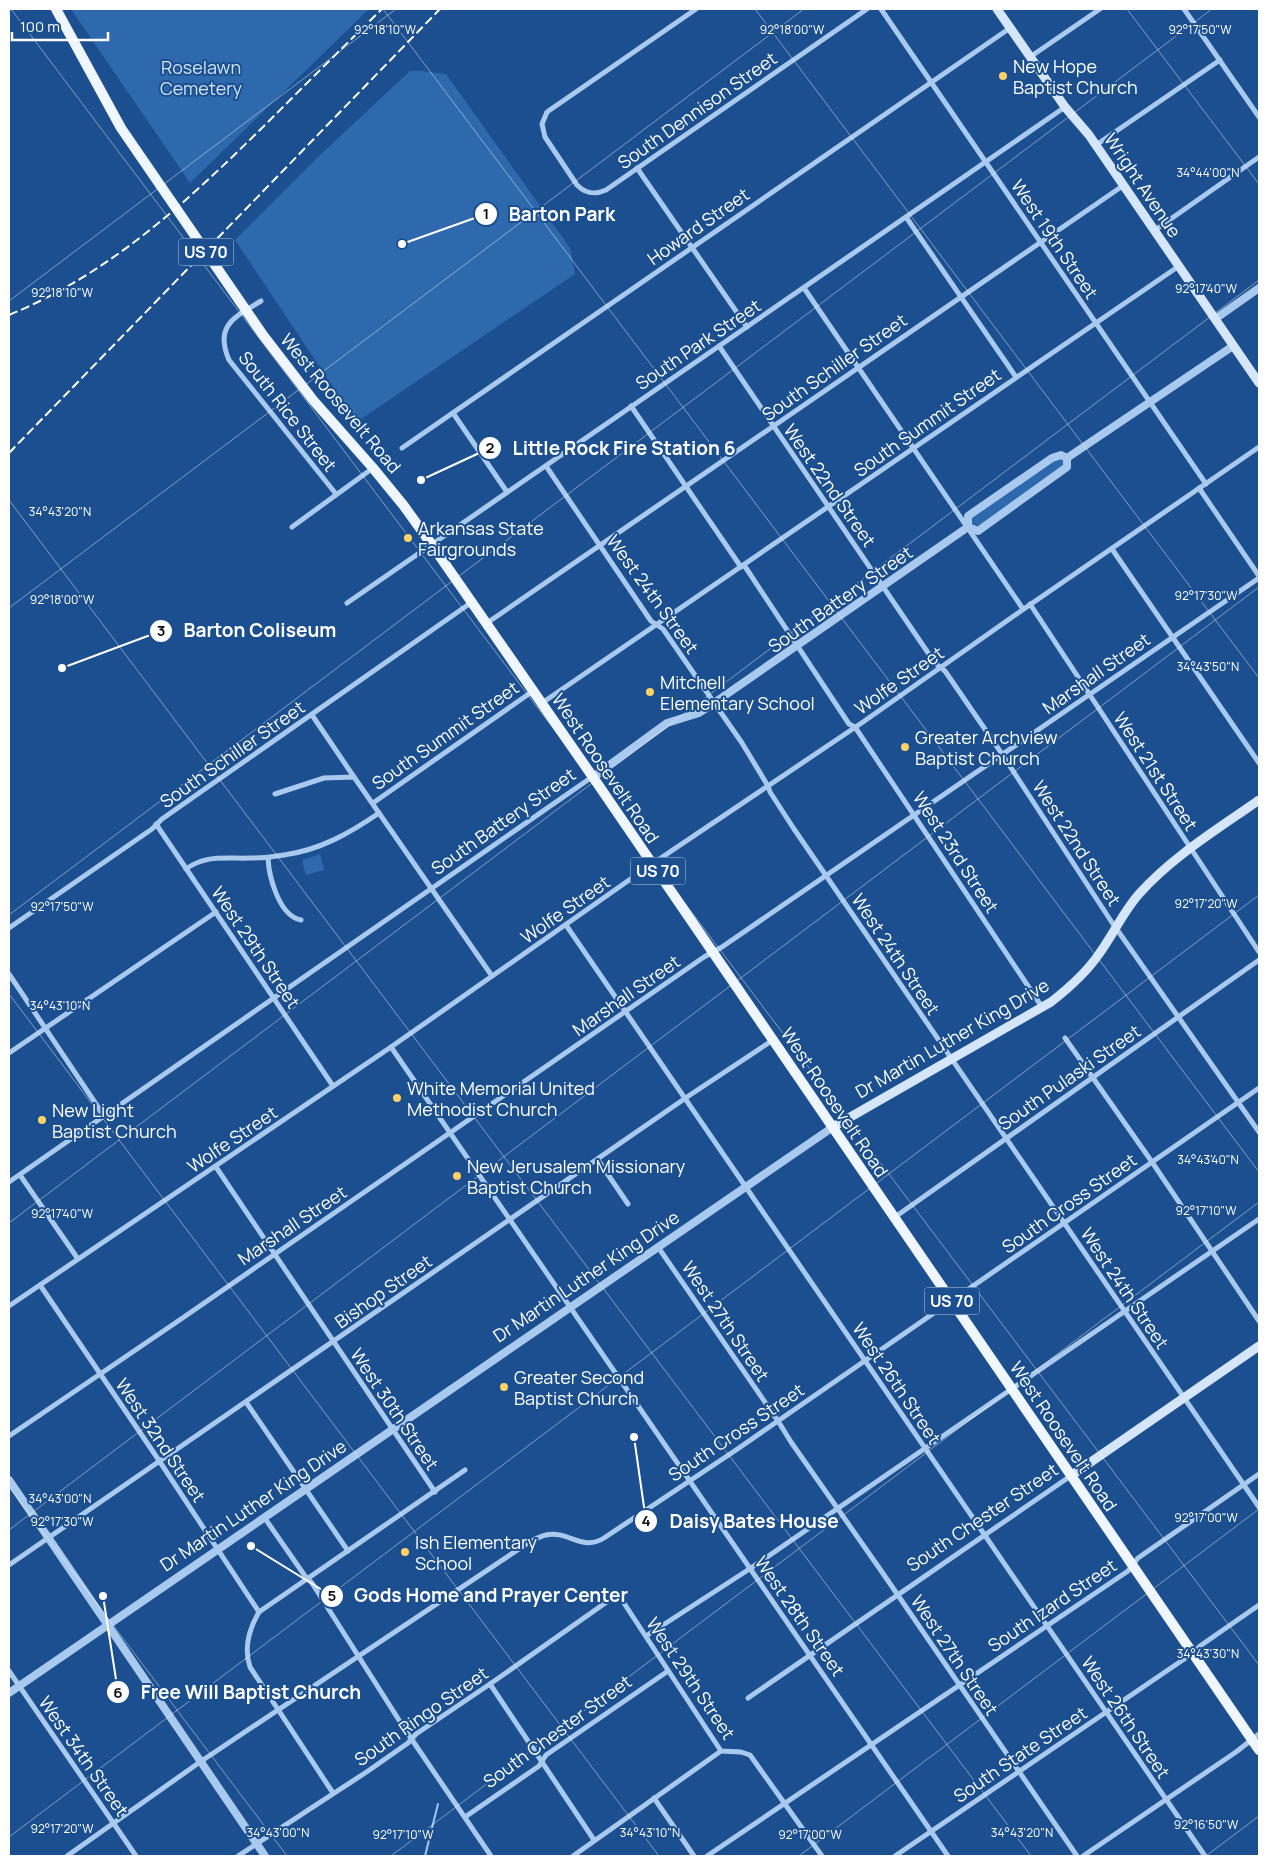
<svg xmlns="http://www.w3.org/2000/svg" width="1268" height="1865" font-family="Manrope,sans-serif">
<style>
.green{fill:#2e69ad}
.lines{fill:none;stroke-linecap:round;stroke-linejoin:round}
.stream{stroke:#9cc4f0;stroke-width:2}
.minor{stroke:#a9c9ee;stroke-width:5}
.tertiary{stroke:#a9c9ee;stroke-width:8}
.secondary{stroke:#d6e6fa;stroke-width:9}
.primary{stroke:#f0f6ff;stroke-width:10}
.rail{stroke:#fff;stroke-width:2;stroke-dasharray:9 4;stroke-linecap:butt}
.ticks{fill:none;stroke:#fff;stroke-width:1;stroke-opacity:0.45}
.poi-dot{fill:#ffd166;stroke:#1b4f8f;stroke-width:2}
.labels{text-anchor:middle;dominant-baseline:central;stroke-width:4;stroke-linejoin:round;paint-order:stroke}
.shield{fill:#1b4f8f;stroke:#bbcadd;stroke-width:1}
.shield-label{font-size:16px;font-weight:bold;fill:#fff}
.poi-label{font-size:18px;fill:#fff;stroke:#1b4f8f;text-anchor:start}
.park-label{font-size:18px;fill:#cfe3fa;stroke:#1b4f8f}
.street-label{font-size:18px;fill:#fff;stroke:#1b4f8f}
.ticks-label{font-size:12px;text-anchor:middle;fill:#fff;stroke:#1b4f8f;stroke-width:4;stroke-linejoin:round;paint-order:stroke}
.leader{fill:none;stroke:#fff;stroke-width:2}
.callout-dot{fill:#fff;stroke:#1b4f8f;stroke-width:2}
.mark-label{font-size:15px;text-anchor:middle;font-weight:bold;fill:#111}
.callout-label{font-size:19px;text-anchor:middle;font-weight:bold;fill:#fff;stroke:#1b4f8f;stroke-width:4;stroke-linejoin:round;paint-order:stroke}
</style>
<rect width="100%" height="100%" fill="#1b4f8f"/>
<g class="green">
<path d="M71 9H369L190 183Z"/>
<path d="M410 71H421L446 74 570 248 575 274 358 421 339 396 235 240 321 154Z"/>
<path d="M1056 459H1063L1064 464 1062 469 981 524 976 526 972 523V516Z"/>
<path d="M320 854 324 870 306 875 302 860Z"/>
</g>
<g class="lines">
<path class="stream" d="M425 1856 438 1804"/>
<g class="minor">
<path d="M696 9 547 112 542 124 545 137 577 185C586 194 595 195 606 190L867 9"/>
<path d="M881 9 1206 484"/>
<path d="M1184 9 1259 117"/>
<path d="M1030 57 1100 9"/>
<path d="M1096 145 1220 60"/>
<path d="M637 168 747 327"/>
<path d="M906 217 1016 377"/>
<path d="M1155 230 1259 157"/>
<path d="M804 288 1023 609"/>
<path d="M261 301C235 317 214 325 229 360L336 494"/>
<path d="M719 346 935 663 945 671 1002 754 1111 921 1259 1132"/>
<path d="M631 406 741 567"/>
<path d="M453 413 507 492"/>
<path d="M402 448 1010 28"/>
<path d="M546 466 651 621 663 629 742 743 768 786 770 792 794 829 1259 1507"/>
<path d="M1199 488 1259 576"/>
<path d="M292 527 373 468"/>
<path d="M1112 549 1259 763"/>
<path d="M744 565 849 724 855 727 1042 1007"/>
<path d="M347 603 1065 107"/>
<path d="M1030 604 1259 952"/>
<path d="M487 623 1124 185"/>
<path d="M542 703 1179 266"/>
<path d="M312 715 354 777"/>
<path d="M275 794 324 778 354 777 492 976"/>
<path d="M373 803 533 691"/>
<path d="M156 824 333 1086"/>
<path d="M268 858C269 877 279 916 301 920"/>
<path d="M186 869C206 854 227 859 250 858 261 858 273 857 284 855 320 850 350 833 379 813"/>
<path d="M566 925 1205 1856"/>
<path d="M9 928 152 829 162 819 472 602"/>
<path d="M9 974 104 1116"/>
<path d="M1065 1038 1152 1162 1259 1321"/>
<path d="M391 1047 948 1856"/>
<path d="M9 1053 216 912"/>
<path d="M598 1160 628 1204"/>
<path d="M216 1167 435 1492"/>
<path d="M20 1175 78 1259"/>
<path d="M9 1182 592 777"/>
<path d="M895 1217 1259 960"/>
<path d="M658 1247 778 1421 791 1442 882 1572 1077 1856"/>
<path d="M40 1285 160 1462 259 1612"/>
<path d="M9 1306 391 1047 652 864 863 722 1018 613 1259 447"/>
<path d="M246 1402 348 1551"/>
<path d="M9 1436 184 1317 704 957 722 947 1259 578"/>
<path d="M264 1517 305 1576 312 1583 404 1728 491 1856"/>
<path d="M9 1565 690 1095 773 1040"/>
<path d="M259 1612 465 1470"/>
<path d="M259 1612C249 1629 244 1649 250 1667L333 1793"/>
<path d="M646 1636 751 1568 1259 1219"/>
<path d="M9 1671 136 1856"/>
<path d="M490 1684 594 1840"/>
<path d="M748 1698 1072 1475"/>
<path d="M654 1798 694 1856"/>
<path d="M465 1817 539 1766 546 1755 668 1671"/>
<path d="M67 1856 200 1762 528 1543C534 1540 540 1536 546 1535 568 1530 582 1552 604 1538L736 1450 1259 1088"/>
<path d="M238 1856 368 1771 408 1743 416 1734 490 1684 618 1594 721 1751 741 1752 750 1755 822 1856"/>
<path d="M573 1856 721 1751"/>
<path d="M707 1856 1128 1571 1138 1558 1259 1474"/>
<path d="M895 1856 1193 1653 1200 1646 1259 1605"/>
<path d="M1083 1856 1236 1752 1259 1734"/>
</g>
<g class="tertiary">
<path d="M1215 319 1259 288"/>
<path d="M1067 458 1233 346"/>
<path d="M968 527V516L1052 458 1061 455 1067 458"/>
<path d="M968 527 978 531 1067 467V458"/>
<path d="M593 777 667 723 699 713 714 703 968 527"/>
<path d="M9 1480 265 1856"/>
<path d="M9 1693 833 1127"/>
</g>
<g class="secondary">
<path d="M997 9 1065 107 1089 135 1259 383"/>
<path d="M833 1127 1051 1002C1069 988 1086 973 1099 954 1113 935 1123 912 1139 894 1173 856 1218 829 1259 800"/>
<path d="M1072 1475 1259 1346"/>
</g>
<path class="primary" d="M56 9 121 128 263 335 313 400 373 468 404 506 432 545 597 783 1259 1750"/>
<g class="rail">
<path d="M9 315C113 272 190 199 269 121 306 84 344 46 382 9"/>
<path d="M9 453 440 9"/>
</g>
</g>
<path class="ticks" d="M11 9 1259 1665M383 9 1259 1172M755 9 1259 678M1127 9 1259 184M9 301 396 9M9 500 1031 1856M9 608 804 9M9 915 1212 9M9 994 659 1856M9 1223 1259 280M9 1487 287 1856M9 1530 1259 587M9 1837 1259 895M391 1856 1259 1202M799 1856 1259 1509M1206 1856 1259 1816"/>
<g class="poi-dot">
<circle cx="1003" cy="76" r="5"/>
<circle cx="408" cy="538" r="5"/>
<circle cx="650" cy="692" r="5"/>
<circle cx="905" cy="747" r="5"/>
<circle cx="397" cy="1098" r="5"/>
<circle cx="42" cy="1120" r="5"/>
<circle cx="457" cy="1176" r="5"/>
<circle cx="504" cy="1387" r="5"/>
<circle cx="405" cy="1552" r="5"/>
</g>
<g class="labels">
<g class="shield">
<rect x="178.5" y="238.5" width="55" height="27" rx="4"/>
<rect x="630.5" y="857.5" width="55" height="27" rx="4"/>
<rect x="924.5" y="1287.5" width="55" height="27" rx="4"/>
</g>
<g class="shield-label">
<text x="206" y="252">US 70</text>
<text x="658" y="871">US 70</text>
<text x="952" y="1301">US 70</text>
</g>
<g class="poi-label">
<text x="1013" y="66">New Hope<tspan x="1013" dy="21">Baptist Church</tspan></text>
<text x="418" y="528">Arkansas State<tspan x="418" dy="21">Fairgrounds</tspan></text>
<text x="660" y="682">Mitchell<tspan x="660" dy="21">Elementary School</tspan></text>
<text x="915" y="737">Greater Archview<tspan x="915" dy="21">Baptist Church</tspan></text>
<text x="407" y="1088">White Memorial United<tspan x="407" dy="21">Methodist Church</tspan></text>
<text x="52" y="1110">New Light<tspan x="52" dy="21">Baptist Church</tspan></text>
<text x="467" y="1166">New Jerusalem Missionary<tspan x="467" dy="21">Baptist Church</tspan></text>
<text x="514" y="1377">Greater Second<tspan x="514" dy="21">Baptist Church</tspan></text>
<text x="415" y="1542">Ish Elementary<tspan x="415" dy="21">School</tspan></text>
</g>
<g class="park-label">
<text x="201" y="67">Roselawn<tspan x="201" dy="21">Cemetery</tspan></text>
</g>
<g class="street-label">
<text transform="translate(697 110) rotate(-35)">South Dennison Street</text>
<text transform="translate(1143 185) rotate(56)">Wright Avenue</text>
<text transform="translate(698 226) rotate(-35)">Howard Street</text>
<text transform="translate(1055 239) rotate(56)">West 19th Street</text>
<text transform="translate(698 344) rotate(-34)">South Park Street</text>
<text transform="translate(834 367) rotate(-35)">South Schiller Street</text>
<text transform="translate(341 403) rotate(50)">West Roosevelt Road</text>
<text transform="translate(288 411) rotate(52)">South Rice Street</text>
<text transform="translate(927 422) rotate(-35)">South Summit Street</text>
<text transform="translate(830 485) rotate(55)">West 22nd Street</text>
<text transform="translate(653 594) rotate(54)">West 24th Street</text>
<text transform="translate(840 599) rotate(-35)">South Battery Street</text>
<text transform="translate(1096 673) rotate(-35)">Marshall Street</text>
<text transform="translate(899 680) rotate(-35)">Wolfe Street</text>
<text transform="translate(445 735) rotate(-35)">South Summit Street</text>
<text transform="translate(232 754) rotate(-35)">South Schiller Street</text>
<text transform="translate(606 768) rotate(56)">West Roosevelt Road</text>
<text transform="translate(1156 771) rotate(57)">West 21st Street</text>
<text transform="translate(503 821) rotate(-35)">South Battery Street</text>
<text transform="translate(1077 843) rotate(57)">West 22nd Street</text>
<text transform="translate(956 852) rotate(57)">West 23rd Street</text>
<text transform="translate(565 909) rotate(-35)">Wolfe Street</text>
<text transform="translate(256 947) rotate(56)">West 29th Street</text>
<text transform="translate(896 954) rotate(56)">West 24th Street</text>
<text transform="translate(626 995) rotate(-35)">Marshall Street</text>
<text transform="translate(952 1038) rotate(-30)">Dr Martin Luther King Drive</text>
<text transform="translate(1069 1077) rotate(-35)">South Pulaski Street</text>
<text transform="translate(835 1102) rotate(56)">West Roosevelt Road</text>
<text transform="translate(232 1139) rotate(-34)">Wolfe Street</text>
<text transform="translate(1069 1203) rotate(-35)">South Cross Street</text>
<text transform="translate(292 1225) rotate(-34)">Marshall Street</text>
<text transform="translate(586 1276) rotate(-34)">Dr Martin Luther King Drive</text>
<text transform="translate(1125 1288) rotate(56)">West 24th Street</text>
<text transform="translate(383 1291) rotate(-35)">Bishop Street</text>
<text transform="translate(726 1321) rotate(56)">West 27th Street</text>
<text transform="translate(897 1383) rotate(56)">West 26th Street</text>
<text transform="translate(395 1409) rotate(56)">West 30th Street</text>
<text transform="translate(736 1432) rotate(-34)">South Cross Street</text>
<text transform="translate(1064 1436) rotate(56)">West Roosevelt Road</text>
<text transform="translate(161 1440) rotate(56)">West 32nd Street</text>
<text transform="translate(253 1505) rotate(-34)">Dr Martin Luther King Drive</text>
<text transform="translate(982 1517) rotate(-34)">South Chester Street</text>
<text transform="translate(1052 1605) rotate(-34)">South Izard Street</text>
<text transform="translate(800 1616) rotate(55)">West 28th Street</text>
<text transform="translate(955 1655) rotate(56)">West 27th Street</text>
<text transform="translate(691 1678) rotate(56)">West 29th Street</text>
<text transform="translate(421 1716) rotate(-35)">South Ringo Street</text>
<text transform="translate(1126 1717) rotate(56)">West 26th Street</text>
<text transform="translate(557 1731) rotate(-36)">South Chester Street</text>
<text transform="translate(1020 1754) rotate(-34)">South State Street</text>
<text transform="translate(84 1756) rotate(55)">West 34th Street</text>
</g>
</g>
<g class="ticks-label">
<text x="792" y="34">92°18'00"W</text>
<text x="1200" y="34">92°17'50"W</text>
<text x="385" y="34">92°18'10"W</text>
<text x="1208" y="177">34°44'00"N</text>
<text x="1206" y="293">92°17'40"W</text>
<text x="62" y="297">92°18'10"W</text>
<text x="60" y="516">34°43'20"N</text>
<text x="1206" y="600">92°17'30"W</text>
<text x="62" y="604">92°18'00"W</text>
<text x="1208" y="671">34°43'50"N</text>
<text x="1206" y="908">92°17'20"W</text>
<text x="62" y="911">92°17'50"W</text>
<text x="60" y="1010">34°43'10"N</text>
<text x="1208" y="1164">34°43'40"N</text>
<text x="1206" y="1215">92°17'10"W</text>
<text x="62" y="1218">92°17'40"W</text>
<text x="60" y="1503">34°43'00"N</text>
<text x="1206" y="1522">92°17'00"W</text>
<text x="62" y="1526">92°17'30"W</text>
<text x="1208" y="1658">34°43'30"N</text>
<text x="1206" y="1829">92°16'50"W</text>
<text x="62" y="1833">92°17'20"W</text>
<text x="278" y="1837">34°43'00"N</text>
<text x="650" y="1837">34°43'10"N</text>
<text x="1022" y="1837">34°43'20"N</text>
<text x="403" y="1839">92°17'10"W</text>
<text x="810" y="1839">92°17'00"W</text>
</g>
<path class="leader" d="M402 244L486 214M421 480L490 448M62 668L161 631M634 1437L646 1521M251 1546L332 1596M103 1596L118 1692"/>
<g class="callout-dot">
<circle cx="402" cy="244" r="5"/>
<circle cx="421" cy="480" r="5"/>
<circle cx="62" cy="668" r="5"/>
<circle cx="634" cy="1437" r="5"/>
<circle cx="251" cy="1546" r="5"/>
<circle cx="103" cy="1596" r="5"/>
<circle cx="486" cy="214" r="12"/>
<circle cx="490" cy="448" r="12"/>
<circle cx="161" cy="631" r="12"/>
<circle cx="646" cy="1521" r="12"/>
<circle cx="332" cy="1596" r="12"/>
<circle cx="118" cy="1692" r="12"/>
</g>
<g class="mark-label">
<text x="486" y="219">1</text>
<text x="490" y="453">2</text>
<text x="161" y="636">3</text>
<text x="646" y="1526">4</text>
<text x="332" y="1601">5</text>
<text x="118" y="1698">6</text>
</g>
<g class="callout-label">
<text x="562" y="221">Barton Park</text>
<text x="624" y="455">Little Rock Fire Station 6</text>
<text x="260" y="637">Barton Coliseum</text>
<text x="754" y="1528">Daisy Bates House</text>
<text x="491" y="1602">Gods Home and Prayer Center</text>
<text x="251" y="1699">Free Will Baptist Church</text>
</g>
<rect width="1268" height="1865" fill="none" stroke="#ffffff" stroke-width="20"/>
<path d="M12 32v8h96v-8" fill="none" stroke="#ffffff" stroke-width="2.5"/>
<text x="20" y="32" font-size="15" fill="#ffffff" stroke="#1b4f8f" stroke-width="4" paint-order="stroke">100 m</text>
</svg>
